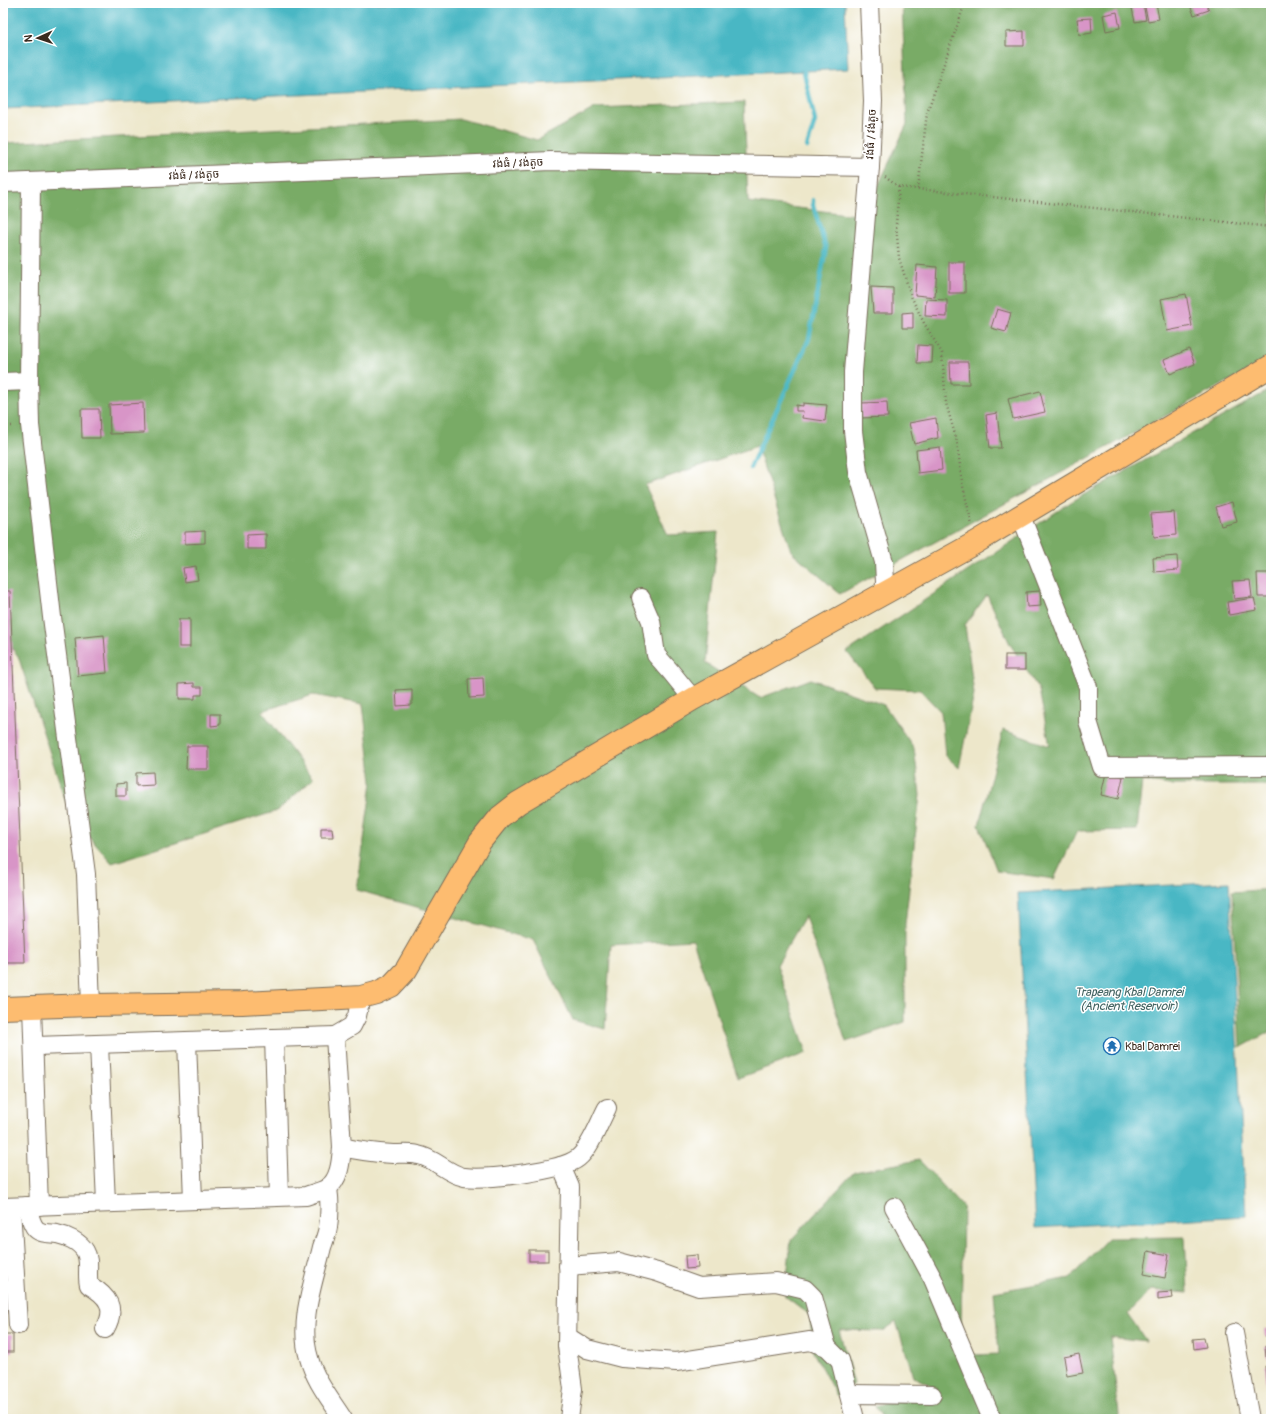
<svg xmlns="http://www.w3.org/2000/svg" width="1274" height="1422" font-family="Pangolin,'Noto Sans Khmer',sans-serif">
<style>
.forest{fill:#79ab66;stroke:#5a6a42}
.water{fill:#4ab7c4;stroke:#427071}
.lines{fill:none;stroke-linecap:round;stroke-linejoin:round}
.stream{stroke:#4ab7c4;stroke-width:4.5}
.building{fill:#d895c7}
.minor-casing{stroke:#796c5a;stroke-width:20}
.major-casing{stroke:#796c5a;stroke-width:24}
.path{stroke:#796c5a;stroke-width:2.5;stroke-dasharray:1 3;stroke-linecap:butt}
.minor{stroke:#fff;stroke-width:18}
.major{stroke:#fdbc6f;stroke-width:22}
.labels{text-anchor:middle;dominant-baseline:central;stroke-width:3;stroke-linejoin:round;paint-order:stroke}
.street-label{font-size:11px;fill:#3b2a1e;stroke:#fff}
.poi-label{font-size:11px;fill:#3b2a1e;stroke:#fff;text-anchor:start}
.water-label{font-size:12px;font-style:italic;fill:#416260;stroke:#fff}
</style>
<rect width="100%" height="100%" fill="#fff"/>
<filter id="ink" filterUnits="userSpaceOnUse"><feTurbulence type="fractalNoise" baseFrequency=".025" numOctaves="2"/><feDisplacementMap in="SourceGraphic" scale="8" xChannelSelector="R" yChannelSelector="G"/><feConvolveMatrix kernelMatrix="1 2 1 2 8 2 1 2 1" color-interpolation-filters="sRGB"/></filter>
<filter id="wash" filterUnits="userSpaceOnUse"><feTurbulence type="fractalNoise" baseFrequency=".012" numOctaves="4" result="noise"/><feDisplacementMap in="SourceGraphic" scale="16" xChannelSelector="R" yChannelSelector="G"/><feGaussianBlur stdDeviation="0.9" result="paint"/><feColorMatrix in="noise" values="0 0 0 0 0 0 0 0 0 0 0 0 0 0 0 0 0 1.4 0 .05"/><feComposite in="paint" operator="in"/></filter>
<g filter="url(#wash)">
<rect width="100%" height="100%" fill="#ede7ca"/>
<g class="forest">
<path d="M902 3H1271V358L840 594 791 551 757 446 645 485 668 535 718 532 705 663 760 698 811 679 884 705 914 748 920 795 905 924V1022L846 1042 805 916 777 965 807 1053 738 1078 693 940 611 945 605 1029 573 1020 533 940 357 890 372 782 363 704 313 695 262 711 313 779 277 811 112 863 71 817 18 656 3 637V143L461 119 537 140 595 108 744 102 748 202 864 216 907 124Z"/>
<path d="M1271 389V785H1169L1142 781 1137 830 1077 831 1054 879 997 871 979 825 1003 730 1050 746 1039 690 1010 644 987 595 965 625 974 694 959 768 945 755 941 712 920 690 875 688 847 652 1071 502Z"/>
<path d="M1271 889V1031L1240 1048 1232 892Z"/>
<path d="M919 1160 963 1207 961 1332 971 1355 999 1354 994 1292 1070 1278 1108 1238 1185 1237 1188 1293 1151 1290 1128 1314 1146 1341 1110 1337 1119 1415 1118 1419H883L875 1406 938 1389 914 1377 896 1322 883 1331 839 1330 854 1384 837 1397 813 1352 810 1315 785 1296 791 1240 854 1172Z"/>
</g>
<g class="water">
<path d="M3 3H845L848 69 3 109Z"/>
<path d="M1229 882 1246 1216 1035 1228 1018 893Z"/>
</g>
<g class="lines">
<g class="stream">
<path d="M804 72 815 121 807 147"/>
<path d="M750 468 809 339 826 248 813 205V200"/>
</g>
</g>
<g id="blocks">
<g class="building">
<path d="M1143 3 1146 20 1135 22 1131 4Z"/>
<path d="M1144 3H1156L1159 19 1148 21Z"/>
<path d="M1189 3H1206L1209 10 1194 15Z"/>
<path d="M1117 12 1120 28 1106 31 1103 15Z"/>
<path d="M1091 18 1092 33 1079 35 1077 19Z"/>
<path d="M1024 31V46H1006V32Z"/>
<rect x="949" y="262" width="16" height="31"/>
<path d="M917 265 937 267 935 297 915 295Z"/>
<path d="M871 287 893 288V313H873Z"/>
<path d="M1186 294 1192 326 1167 331 1161 299Z"/>
<path d="M926 299 947 300V317L925 316Z"/>
<path d="M997 309 1011 313 1006 332 991 328Z"/>
<path d="M913 312V328H902V313Z"/>
<path d="M918 345 933 346 932 363H917Z"/>
<path d="M1189 349 1195 364 1170 374 1164 360Z"/>
<path d="M950 362H968L969 384H951Z"/>
<path d="M1040 391 1045 412 1013 419 1008 399Z"/>
<path d="M887 402 888 417 861 418V403Z"/>
<path d="M143 403 144 433 110 434 109 405Z"/>
<path d="M803 403 827 405 825 421 802 418 803 411H796V405L803 406Z"/>
<path d="M81 409H99L100 438H82Z"/>
<path d="M997 413 1001 448H990L986 415Z"/>
<path d="M936 418 938 438 914 444 909 423Z"/>
<path d="M940 447 942 470 918 473 916 450Z"/>
<path d="M1232 502 1237 522 1221 526 1216 507Z"/>
<path d="M1174 512 1176 535 1154 537 1151 514Z"/>
<path d="M205 531V543L185 544V532Z"/>
<path d="M266 534V549H247V535Z"/>
<path d="M1177 556 1178 570 1154 572 1153 558Z"/>
<path d="M196 566 198 580 185 582 183 568Z"/>
<path d="M1257 573H1271V597H1258Z"/>
<path d="M1250 580 1252 597 1234 599 1232 581Z"/>
<path d="M3 591H10L25 963H3Z"/>
<path d="M1040 591 1041 606 1027 607 1026 592Z"/>
<path d="M1254 598 1257 610 1229 615 1227 602Z"/>
<rect x="179" y="619" width="11" height="28"/>
<path d="M104 635 107 673 78 676 75 638Z"/>
<rect x="1005" y="655" width="20" height="15"/>
<path d="M483 678 484 697 469 698 468 679Z"/>
<path d="M194 683V687H202V695H195V699H179V684Z"/>
<path d="M412 689V705L397 706 396 690Z"/>
<path d="M211 714H220V725L211 726Z"/>
<path d="M187 746H208V769H186Z"/>
<path d="M153 772 154 785 136 786V773Z"/>
<path d="M1106 773 1123 777 1118 799 1101 795Z"/>
<path d="M126 783V796H116V784Z"/>
<path d="M321 828H332L333 837H321Z"/>
<rect x="529" y="1250" width="19" height="11"/>
<path d="M1148 1251 1169 1255 1165 1278 1144 1274Z"/>
<path d="M697 1255 698 1268 686 1269 685 1256Z"/>
<path d="M1172 1292 1173 1298 1158 1300V1293Z"/>
<path d="M1271 1328V1337H1266L1265 1329Z"/>
<rect x="3" y="1334" width="10" height="18"/>
<path d="M1204 1338 1206 1347 1194 1349 1193 1339Z"/>
<path d="M1265 1346H1271V1358H1266Z"/>
<path d="M1079 1354 1083 1373 1067 1376 1064 1357Z"/>
<path d="M1271 1365V1387H1267L1265 1366Z"/>
</g>
</g>
</g>
<g filter="url(#ink)">
<use href="#blocks" fill-opacity="0" stroke="#796c5a" stroke-width="1"/>
<g class="lines">
<defs>
<g id="minor">
<path d="M869 3 873 101 870 167 853 372V431L858 472 884 562 885 582 884 593"/>
<path d="M31 182 29 381 30 425 52 617 86 874 91 1005"/>
<path d="M3 183 551 161 870 167"/>
<path d="M3 382 29 381"/>
<path d="M1021 516 1088 687V721L1102 767 1271 766"/>
<path d="M641 598 651 621 656 655 671 672 693 699"/>
<path d="M32 1007 39 1206"/>
<path d="M274 1038 279 1196"/>
<path d="M187 1041 193 1200"/>
<path d="M99 1044 106 1203"/>
<path d="M35 1046 335 1036"/>
<path d="M342 1147C359 1151 376 1153 393 1154 401 1154 410 1153 418 1155 435 1158 447 1174 464 1177 486 1180 562 1171 578 1158 591 1147 599 1123 607 1108"/>
<path d="M561 1166 570 1187 567 1346 573 1389 569 1419"/>
<path d="M328 1188C330 1201 330 1214 328 1227 327 1234 324 1241 322 1247 314 1281 298 1323 309 1358 315 1381 331 1400 343 1419"/>
<path d="M27 1206C29 1213 31 1224 36 1229 41 1234 50 1233 57 1234 67 1236 80 1242 85 1251 91 1261 86 1274 89 1285 108 1296 117 1308 105 1329"/>
<path d="M3 1207 306 1196C313 1193 321 1192 327 1188 340 1180 341 1160 342 1147L335 1036 352 1026 357 1016 361 997"/>
<path d="M11 1207 18 1325"/>
<path d="M894 1207 933 1279 992 1419"/>
<path d="M568 1266 619 1262 657 1272 699 1287 776 1282 805 1289 813 1297 827 1347"/>
<path d="M1234 1333 1250 1419"/>
<path d="M568 1337 587 1349 622 1358 676 1362 810 1341 827 1347 840 1360 855 1419"/>
<path d="M849 1394 932 1395"/>
</g>
<path id="major" d="M3 1008 91 1005 242 1003 361 997 376 993 391 986 406 970 480 842 500 817 518 803 693 699 975 543 1271 366"/>
</defs>
<use href="#minor" class="minor-casing"/>
<use href="#major" class="major-casing"/>
<g class="path">
<path d="M885 177 899 187 918 189 1271 227"/>
<path d="M899 187 896 224 899 258 911 296 924 323 942 353 946 403 957 442 962 482 972 525"/>
<path d="M918 189 927 113 965 3"/>
<path d="M3 426H15"/>
</g>
<use href="#minor" class="minor"/>
<use href="#major" class="major"/>
</g>
</g>
<defs>
<symbol id="temple-ring" viewBox="-11 -11 22 22"><circle r="9.5" fill="#fff" stroke="#1f6fb2" stroke-width="1.5"/><path d="M0-6L5-2H3V0L6.5 2.5H4V6H1.5V3h-3V6H-4V2.5H-6.5L-3 0V-2H-5Z" fill="#1f6fb2"/></symbol>
</defs>
<g fill-rule="evenodd">
<use href="#temple-ring" x="1102" y="1036" width="20" height="20"/>
</g>
<g class="labels">
<g class="street-label">
<text transform="translate(871 134) rotate(-87)">វង់ធំ / វង់តូច</text>
<text transform="translate(518 163) rotate(-2)">វង់ធំ / វង់តូច</text>
<text transform="translate(194 175) rotate(-2)">វង់ធំ / វង់តូច</text>
</g>
<g class="poi-label">
<text x="1125" y="1046">Kbal Damrei</text>
</g>
<g class="water-label">
<text x="1129" y="992">Trapeang Kbal Damrei<tspan x="1129" dy="14">(Ancient Reservoir)</tspan></text>
</g>
</g>
<rect width="1274" height="1422" fill="none" stroke="#fff" stroke-width="16"/>
<g transform="translate(38 38) rotate(267)" stroke="#ffffff" stroke-width="3" paint-order="stroke">
<path d="M0-3L7 15L0 10L-7 15Z" fill="#3b2a1e"/>
<text y="-6" font-size="11" font-weight="bold" text-anchor="middle" fill="#3b2a1e">N</text>
</g>
</svg>
